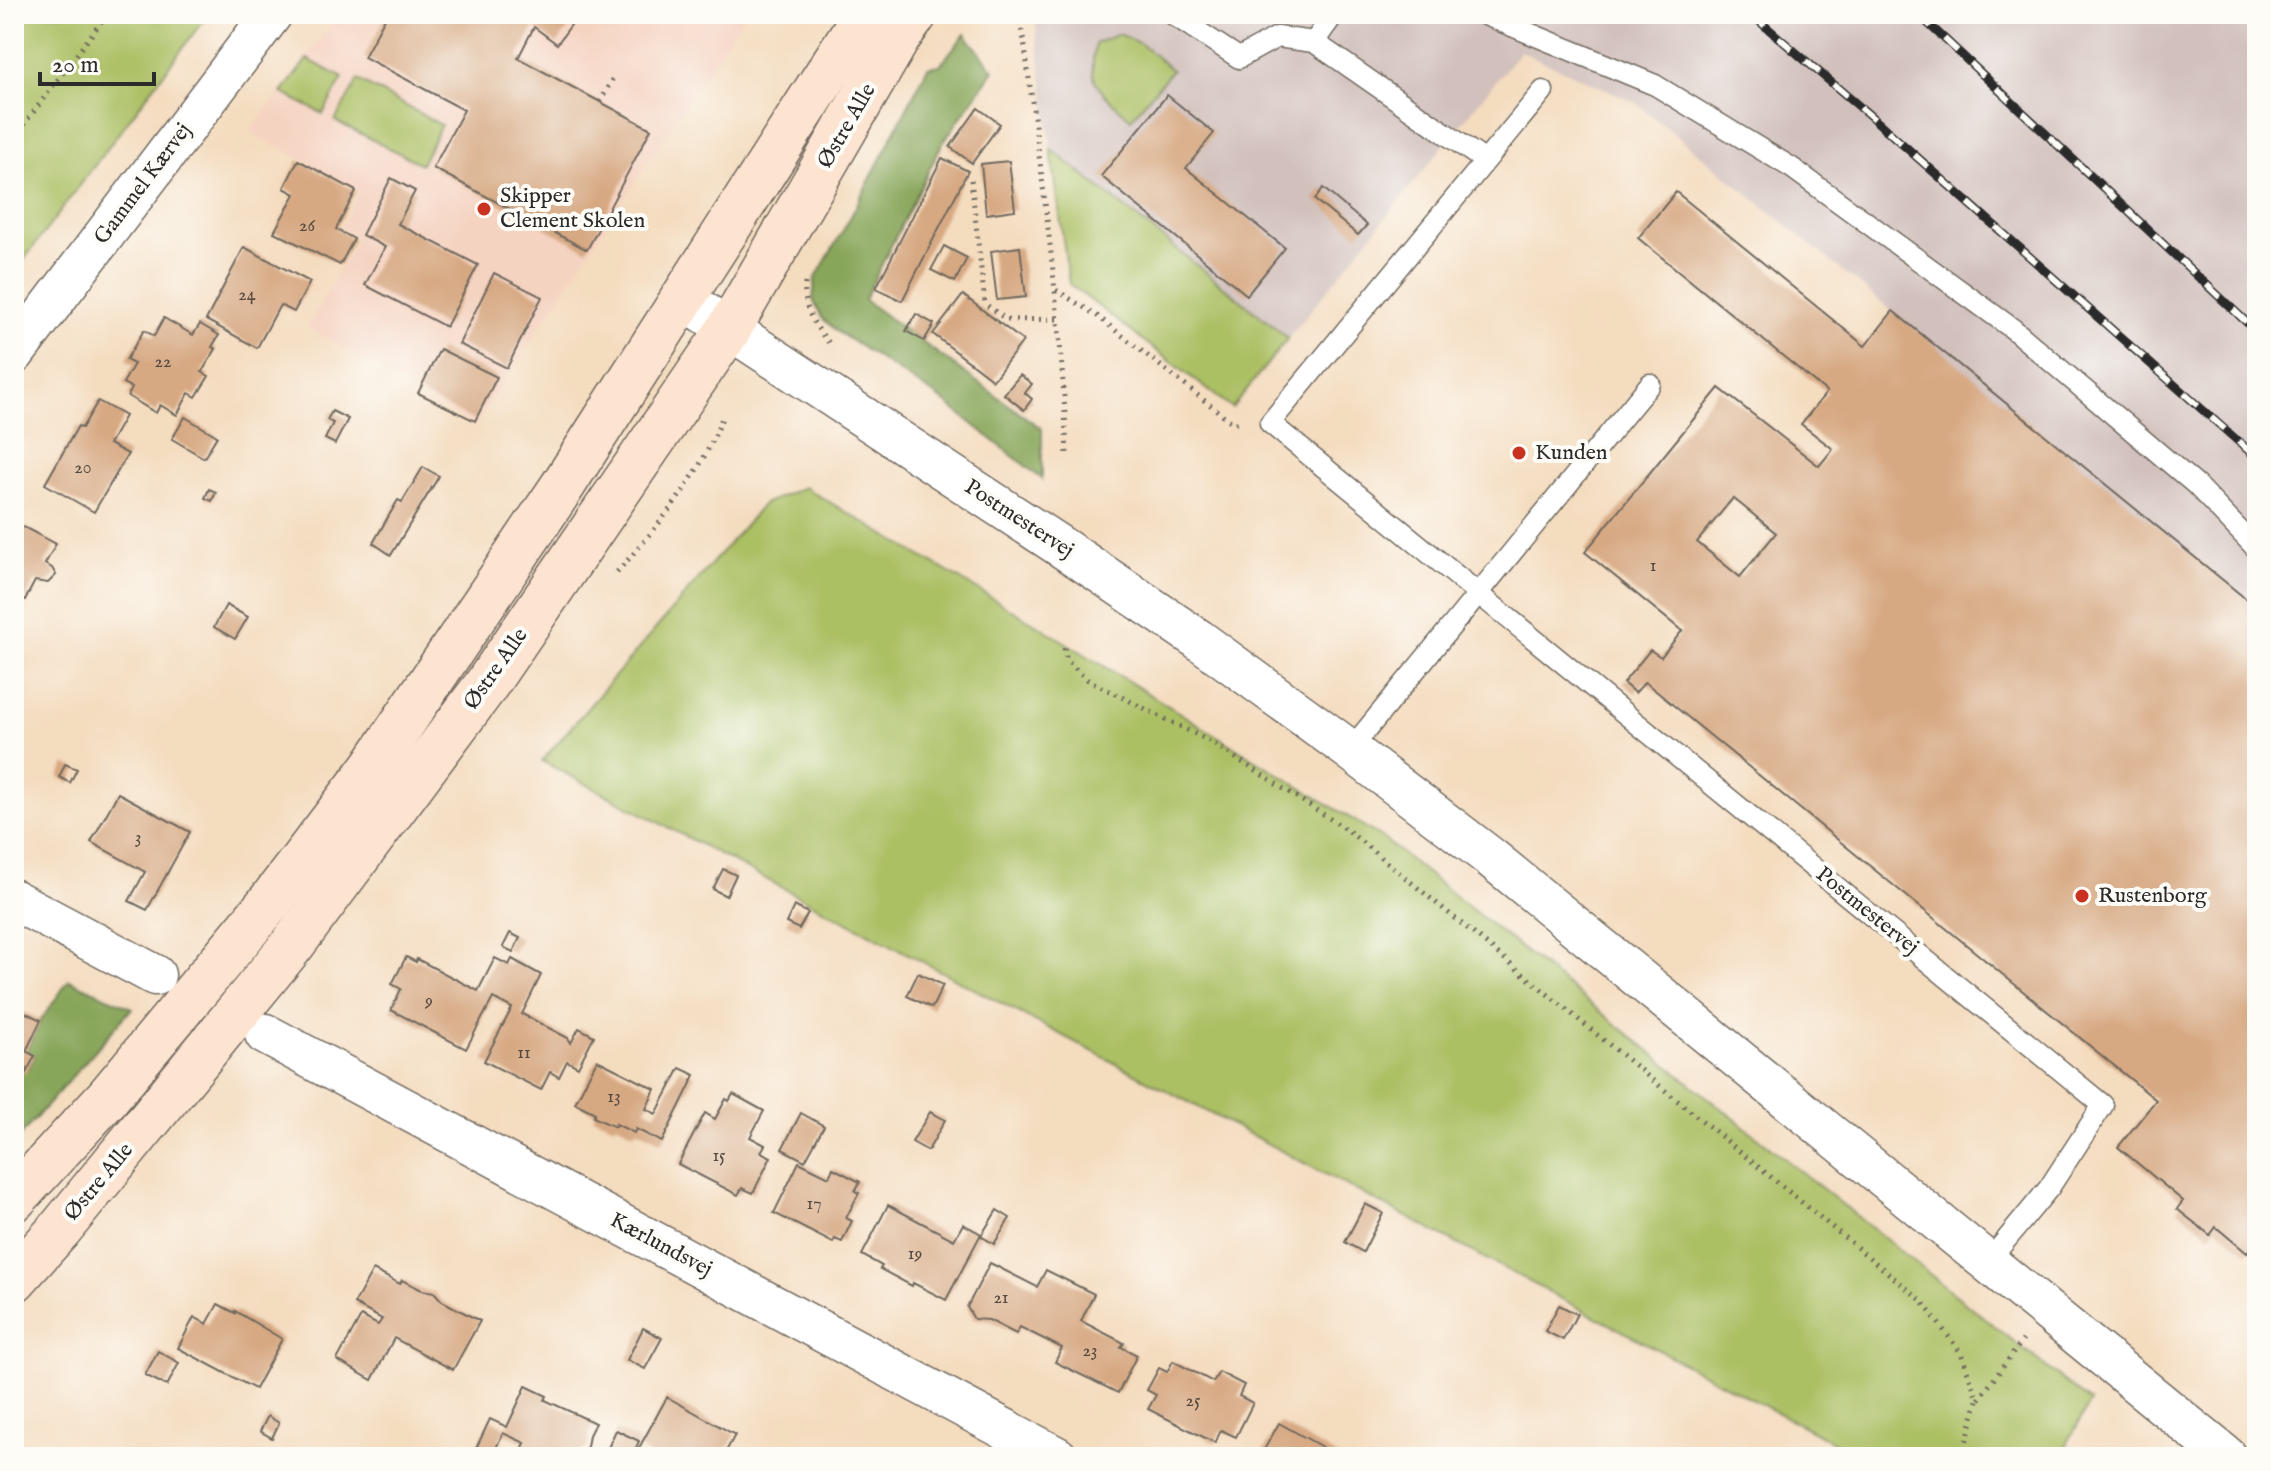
<svg xmlns="http://www.w3.org/2000/svg" width="2271" height="1471" font-family="'IM FELL English',serif">
<style>
.built{fill:#f5d3c1}
.industrial{fill:#d1c0bc}
.green{fill:#abbf64;stroke:#6b7548;stroke-width:2}
.forest{fill:#88a65a;stroke:#5a6842;stroke-width:2}
.building{fill:#d7a983;fill-rule:evenodd}
.lines{fill:none;stroke-linecap:round;stroke-linejoin:round}
.lane-casing{stroke:#71695f;stroke-width:23}
.street-casing{stroke:#71695f;stroke-width:43}
.secondary-casing{stroke:#71695f;stroke-width:47}
.path{stroke:#71695f;stroke-width:5;stroke-dasharray:2 6;stroke-linecap:butt}
.lane{stroke:#fff;stroke-width:20}
.street{stroke:#fff;stroke-width:40}
.secondary{stroke:#fde4d1;stroke-width:44}
.rail-casing{stroke:#2b2b2b;stroke-width:9}
.rail{stroke:#fdfcf7;stroke-width:6;stroke-dasharray:18;stroke-linecap:butt}
.poi-dot{fill:#c8321e;stroke:#fdfcf7;stroke-width:3}
.labels{text-anchor:middle;dominant-baseline:central;stroke-width:8;stroke-linejoin:round;paint-order:stroke}
.number-label{font-size:18px;fill:#564a41}
.street-label{font-size:22px;fill:#2b2b2b;stroke:#fdfcf7}
.poi-label{font-size:22px;fill:#2b2b2b;stroke:#fdfcf7;text-anchor:start}
</style>
<rect width="100%" height="100%" fill="#fdfcf7"/>
<filter id="ink" filterUnits="userSpaceOnUse"><feTurbulence type="fractalNoise" baseFrequency=".0125" numOctaves="2"/><feDisplacementMap in="SourceGraphic" scale="16" xChannelSelector="R" yChannelSelector="G"/><feConvolveMatrix kernelMatrix="1 2 1 2 8 2 1 2 1" color-interpolation-filters="sRGB"/></filter>
<filter id="wash" filterUnits="userSpaceOnUse"><feTurbulence type="fractalNoise" baseFrequency=".006" numOctaves="4" result="noise"/><feDisplacementMap in="SourceGraphic" scale="32" xChannelSelector="R" yChannelSelector="G"/><feGaussianBlur stdDeviation="1.8" result="paint"/><feColorMatrix in="noise" values="0 0 0 0 0 0 0 0 0 0 0 0 0 0 0 0 0 1.4 0 .05"/><feComposite in="paint" operator="in"/></filter>
<g filter="url(#wash)">
<rect width="100%" height="100%" fill="#f4dcbf"/>
<path class="built" d="M338 14H745L474 427 308 327 357 238 340 228 360 191 250 132Z"/>
<path class="industrial" d="M1034 14H2257V608L1635 102 1520 51 1232 408 1069 284Z"/>
<g class="green">
<path d="M14 14H208L14 273Z"/>
<path d="M1119 34 1141 44 1172 70 1131 119C1102 92 1085 85 1096 43Z"/>
<path d="M307 59 343 78 323 114 282 93Z"/>
<path d="M358 80 441 125 421 164 335 121Z"/>
<path d="M1051 149 1288 338 1232 408 1069 284Z"/>
<path d="M804 487 1039 626 1381 837 2090 1402 2060 1457H1845L1848 1450 542 761 763 504Z"/>
</g>
<g class="forest">
<path d="M965 34 994 70 942 144 864 300 1042 429V479L941 399 838 332 822 318 813 300 815 279 849 220 928 67 940 65Z"/>
<path d="M69 980 132 1008 14 1143V1070L17 1068 27 1072 35 1056 26 1051 41 1020Z"/>
</g>
<g id="blocks">
<g class="building">
<path d="M387 14H579L557 44 534 27 518 58 651 129 587 250 433 168 464 110 364 57Z"/>
<path d="M1167 95 1214 133 1186 168 1285 248 1247 295 1101 176Z"/>
<path d="M978 108 1000 124 972 163 950 147Z"/>
<path d="M942 158 968 171 902 301 876 288Z"/>
<path d="M298 160 356 191 336 229 354 239 340 265 274 232 295 194 284 188Z"/>
<path d="M1009 161 1015 210 986 214 981 164Z"/>
<path d="M391 178 415 191 398 224 478 265 446 327 365 285 385 247 362 235Z"/>
<path d="M1323 188 1367 225 1358 235 1315 200Z"/>
<path d="M1676 192 1865 346 1893 311 2257 608V1241L2247 1253 2216 1227 2210 1235 2177 1209 2183 1201 2118 1147 2156 1100 1645 682 1635 693 1623 683 1650 650 1661 657 1682 631 1585 552 1719 388 1819 466 1833 449 1801 424 1827 392 1638 238ZM1733 498 1776 533 1740 577 1697 542Z"/>
<path d="M944 246 967 258 955 282 931 270Z"/>
<path d="M244 247 310 282 294 312 280 305 257 348 206 320Z"/>
<path d="M1020 247 1026 297 997 300 991 251Z"/>
<path d="M494 273 542 297 507 368 459 344Z"/>
<path d="M963 295 1023 341 993 380 933 334Z"/>
<path d="M916 314 934 324 924 341 906 331Z"/>
<path d="M164 318 193 335 200 324 219 335 212 347 216 349 202 372 209 376 196 397 189 393 177 415 160 405 156 413 128 396 132 388 123 383 134 364 126 360 144 330 154 336Z"/>
<path d="M440 349 497 377 475 421 418 393Z"/>
<path d="M1020 375 1032 384 1025 393 1032 399 1024 410 1004 394Z"/>
<path d="M98 401 125 416 109 444 128 454 94 512 45 484 78 426 82 428Z"/>
<path d="M332 411 348 419 335 444 325 439 333 423 327 420Z"/>
<path d="M185 417 217 436 204 458 172 439Z"/>
<path d="M423 467 439 476 391 555 373 543 398 500 402 502Z"/>
<path d="M209 489 216 492 212 501 205 498Z"/>
<path d="M14 522 56 544 45 564 52 568 56 575 48 583 35 581 25 600 14 594Z"/>
<path d="M226 605 248 617 235 639 214 627Z"/>
<path d="M65 764 77 769 70 783 59 777Z"/>
<path d="M118 793 190 832 147 910 129 901 145 872 91 842Z"/>
<path d="M723 869 736 875 726 896 713 889Z"/>
<path d="M794 906 808 913 799 929 786 923Z"/>
<path d="M510 933 520 938 513 952 503 947Z"/>
<path d="M406 957 416 962 417 959 478 991 495 958 509 965 512 959 541 975 522 1014 568 1038 571 1043 579 1028 594 1036 578 1067 567 1061 559 1077 550 1072 541 1090 484 1061 512 1008 493 998 466 1049 391 1010 401 989 392 984Z"/>
<path d="M918 973 943 985 932 1008 907 996Z"/>
<path d="M14 1007 41 1020 26 1051 35 1056 26 1073 17 1068 14 1074Z"/>
<path d="M597 1060 655 1089 646 1109 656 1114 680 1068 695 1075 662 1142 636 1129 634 1133 616 1124 615 1127 593 1117 595 1113 575 1103Z"/>
<path d="M733 1094 764 1111 750 1137 765 1145 761 1152 771 1157 753 1193 742 1188 738 1195 678 1164 705 1113 715 1119 726 1099 729 1101Z"/>
<path d="M930 1112 945 1120 928 1151 912 1142Z"/>
<path d="M801 1113 824 1126 805 1161 782 1149Z"/>
<path d="M799 1162 829 1177 833 1168 860 1182 855 1191 859 1193 846 1218 852 1221 842 1242 835 1239 833 1243 774 1213Z"/>
<path d="M1365 1204 1383 1213 1363 1252 1345 1242Z"/>
<path d="M888 1205 954 1240 963 1224 981 1234 946 1300 913 1283 912 1286 880 1269 882 1266 862 1255Z"/>
<path d="M997 1210 1010 1218 994 1244 981 1236Z"/>
<path d="M990 1263 1037 1287 1046 1270 1094 1294 1081 1321 1124 1343 1121 1347 1137 1355 1118 1393 1055 1362 1062 1348 1020 1327 1016 1334 989 1320 974 1319 967 1307Z"/>
<path d="M373 1270 400 1284 402 1280 422 1290 434 1292 442 1301 480 1321 453 1370 394 1338 372 1380 337 1360 361 1316 378 1325 382 1319 354 1304Z"/>
<path d="M218 1304 235 1313V1311L282 1339 255 1389 178 1348 194 1317 207 1324Z"/>
<path d="M1559 1305 1577 1314 1563 1340 1545 1331Z"/>
<path d="M643 1328 662 1338 645 1369 627 1360Z"/>
<path d="M158 1351 179 1363 167 1386 145 1375Z"/>
<path d="M1173 1361 1213 1382 1219 1372 1244 1385 1239 1396 1253 1403 1236 1437 1221 1430 1215 1443 1148 1409 1156 1395 1147 1390 1159 1368 1167 1372Z"/>
<path d="M526 1386 547 1396 545 1400 595 1423 589 1435 587 1447 576 1457H519L525 1443 503 1433 492 1457H472L490 1419 507 1427Z"/>
<path d="M667 1397 735 1435 723 1457H654L639 1448Z"/>
<path d="M268 1416 279 1423 272 1438 260 1431Z"/>
<path d="M1279 1423 1340 1457H1260Z"/>
<path d="M616 1430 639 1441 632 1457H604Z"/>
</g>
</g>
</g>
<g filter="url(#ink)">
<use href="#blocks" fill-opacity="0" stroke="#71695f" stroke-width="2"/>
<g class="lines">
<defs>
<g id="lane">
<path d="M1172 14 1239 58 1277 37 1314 42 1485 161"/>
<path d="M1483 14 1655 85 1792 168 2013 329 2196 485 2257 549"/>
<path d="M1314 42 1334 14"/>
<path d="M1543 91 1270 423 2103 1105 2049 1188 1987 1263"/>
<path d="M1350 750 1650 384"/>
</g>
<g id="street">
<path d="M682 298 1081 560 1198 639 1350 750 1490 857 2227 1457"/>
<path d="M14 354 272 14"/>
<path d="M14 900 155 975"/>
<path d="M265 1034 1057 1457"/>
</g>
<g id="secondary">
<path d="M14 1199 107 1098 269 903 373 767 562 487 865 14"/>
<path d="M14 1280 60 1229 293 944 484 688 729 329 898 38 915 14"/>
</g>
</defs>
<use href="#lane" class="lane-casing"/>
<use href="#street" class="street-casing"/>
<use href="#secondary" class="secondary-casing"/>
<g class="path">
<path d="M1018 14 1024 40C1042 179 1062 317 1067 457"/>
<path d="M600 102 614 76"/>
<path d="M14 138 107 14"/>
<path d="M971 180 985 304 1007 320 1059 319"/>
<path d="M805 283C803 309 814 326 831 345"/>
<path d="M1056 290 1096 315 1233 423H1241"/>
<path d="M617 572C659 526 702 474 723 415"/>
<path d="M1064 648 1067 661 1088 680 1211 742 1346 829 1921 1300 1961 1353 1978 1400 1962 1457"/>
<path d="M1979 1399 2023 1340"/>
</g>
<use href="#lane" class="lane"/>
<use href="#street" class="street"/>
<use href="#secondary" class="secondary"/>
<defs>
<g id="rail">
<path d="M1751 14 1874 119 2257 458"/>
<path d="M1918 14 2257 332"/>
</g>
</defs>
<use href="#rail" class="rail-casing"/>
<use href="#rail" class="rail"/>
</g>
</g>
<g class="poi-dot">
<circle cx="484" cy="209" r="8"/>
<circle cx="1519" cy="453" r="8"/>
<circle cx="2082" cy="896" r="8"/>
</g>
<g class="labels">
<g class="number-label">
<text x="307" y="226">26</text>
<text x="247" y="295">24</text>
<text x="163" y="362">22</text>
<text x="83" y="468">20</text>
<text x="1653" y="566">1</text>
<text x="138" y="838">3</text>
<text x="429" y="1001">9</text>
<text x="524" y="1053">11</text>
<text x="614" y="1097">13</text>
<text x="719" y="1156">15</text>
<text x="814" y="1204">17</text>
<text x="915" y="1254">19</text>
<text x="1001" y="1298">21</text>
<text x="1090" y="1351">23</text>
<text x="1193" y="1401">25</text>
</g>
<g class="street-label">
<text transform="translate(847 126) rotate(-60)">Østre Alle</text>
<text transform="translate(143 184) rotate(-53)">Gammel Kærvej</text>
<text transform="translate(1019 519) rotate(33)">Postmestervej</text>
<text transform="translate(496 669) rotate(-55)">Østre Alle</text>
<text transform="translate(1867 911) rotate(39)">Postmestervej</text>
<text transform="translate(99 1182) rotate(-50)">Østre Alle</text>
<text transform="translate(661 1245) rotate(28)">Kærlundsvej</text>
</g>
<g class="poi-label">
<text x="500" y="196">Skipper<tspan x="500" dy="25">Clement Skolen</tspan></text>
<text x="1535" y="453">Kunden</text>
<text x="2098" y="896">Rustenborg</text>
</g>
</g>
<rect width="2271" height="1471" fill="none" stroke="#fdfcf7" stroke-width="48"/>
<path d="M40 72v12h114v-12" fill="none" stroke="#2b2b2b" stroke-width="4"/>
<text x="52" y="72" font-size="24" fill="#2b2b2b" stroke="#fdfcf7" stroke-width="6" paint-order="stroke">20 m</text>
</svg>
